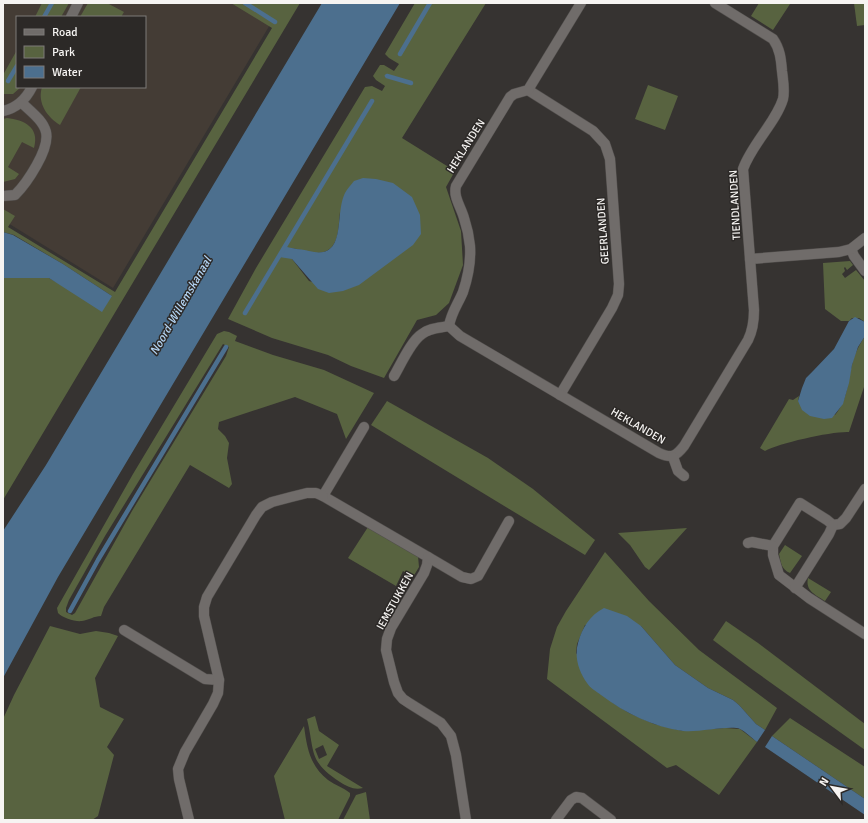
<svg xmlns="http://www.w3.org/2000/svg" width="868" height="823" font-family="Signika,sans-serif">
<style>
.built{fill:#443c35;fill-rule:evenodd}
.green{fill:#586340;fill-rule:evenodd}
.water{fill:#4c6f8e}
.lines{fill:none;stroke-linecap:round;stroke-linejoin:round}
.stream{stroke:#4c6f8e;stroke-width:4.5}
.minor-casing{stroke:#524f4d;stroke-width:11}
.minor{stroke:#706c6a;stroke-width:10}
.labels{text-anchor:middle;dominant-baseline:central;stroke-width:3;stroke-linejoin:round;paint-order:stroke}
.street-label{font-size:11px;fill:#f6f4f2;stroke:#2c2927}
.water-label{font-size:12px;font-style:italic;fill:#b4d5f4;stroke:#2c2927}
</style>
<rect width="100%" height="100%" fill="#363331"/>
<path class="built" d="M3 3H283L113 288 3 220ZM17 17H145V87H17Z"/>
<g class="green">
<path d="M42 3H69L61 17H35Z"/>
<path d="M88 3H107L124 12 121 17H80Z"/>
<path d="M231 3H300L3 500V278H49L56 282 112 296 63 264 14 235 3 232V209L15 216 8 227 115 292 272 28Z"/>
<path d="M415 3H486L402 138 455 171 446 187 461 231 463 265 449 303 436 315 417 320 384 378 351 366 328 355 272 338 228 319 256 268 365 87 372 86 382 91 385 86 376 80 373 76 380 65H384L394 71 399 64 389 58 385 54ZM340 212 343 291 309 281 292 259 290 248C299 249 308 252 316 253 340 253 338 229 340 212Z"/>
<path d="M759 3H792L790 4 773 30 751 16Z"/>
<path d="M854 3H865V25L857 26Z"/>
<path d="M17 50V87H21L13 94H3V75Z"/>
<path d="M648 85 678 96 665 130 635 119Z"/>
<path d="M42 87H81L60 125C47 117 37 103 42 87Z"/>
<path d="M7 118C24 120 40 127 34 148L22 142 8 167 19 174 15 179 3 182V119Z"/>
<path d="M850 261 853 265 847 270 845 267 844 268 845 271 842 274 845 278 856 270 865 281V322L859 318H852L849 321H841L825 309 823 263Z"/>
<path d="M224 331 229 332 237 336 235 341 273 355 324 370 374 393 346 439 337 414 295 397 219 422 218 429 225 436 229 443 227 458 232 484 229 488 190 465 104 607 101 616C94 616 89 620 82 621 75 622 63 618 58 613L57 608 133 474 217 334ZM223 344 229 347 226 356 132 511 75 613 72 615 66 612V608L69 600 105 536Z"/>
<path d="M865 336V384L849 432C833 431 779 443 765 451L760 448 789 399 793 400 799 396 798 401 835 415C848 400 847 383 852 365 854 355 859 345 865 336Z"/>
<path d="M387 401 488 458 533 489 595 540 585 555 371 425Z"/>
<path d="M368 527 418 556 419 567 413 577 403 571 396 586 348 558Z"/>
<path d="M687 528 649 570 645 567 630 545 618 533Z"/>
<path d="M785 545 802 556 790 573C781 569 781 563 779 554Z"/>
<path d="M605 552 649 601 699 650 777 708 765 730 756 724 739 705 733 700 708 688 675 665 641 626 585 625 577 644 576 653 613 703 629 713 654 724 683 731 725 728 740 729 757 742 719 795 676 765 667 768 547 679 550 649 557 627 566 611Z"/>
<path d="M808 578 831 592 825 601C816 595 805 591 808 578Z"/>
<path d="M726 621 758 643 865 724V750L753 670 713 640Z"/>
<path d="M50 626 80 634 96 631 109 633 118 636 95 678 100 707 124 719 107 747 114 755 98 816 92 820H3V719L14 695Z"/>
<path d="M315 716 319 731 339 745 327 766 363 788C354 790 348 787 340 782 308 761 315 752 307 719ZM323 745 327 755 319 759 315 749Z"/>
<path d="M790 718 865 767V799L772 736Z"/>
<path d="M304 726C307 748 310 766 328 780 335 785 344 788 350 793V796L338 820 304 819 285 820 274 776Z"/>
<path d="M366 792 370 820H343L356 795Z"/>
</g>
<g class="water">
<path d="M322 3H400L58 577 3 678V531L46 465Z"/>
<path d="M363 178 376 179 393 183 412 197 420 215 421 234 413 245 359 285 343 291 329 293 318 289 292 259 279 257 284 246C292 249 301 249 309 251 348 261 334 215 345 193 347 189 351 185 354 181Z"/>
<path d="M3 232 13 235 63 264 112 296 102 312 49 278H3Z"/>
<path d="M855 317 865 322V336L858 347 852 365 849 383 843 404 832 418 824 419 810 416 802 410 798 401 802 388 806 378 813 371 834 349 849 321Z"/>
<path d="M604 608 627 616 641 626 675 665 708 688 733 700 739 705 756 724 765 730 757 742C752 738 746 732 740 729 730 725 698 733 683 731 653 727 625 713 601 695 596 691 590 688 587 683 579 672 574 657 578 643 582 628 590 615 604 608Z"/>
<path d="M772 736 865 799V815L765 747Z"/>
</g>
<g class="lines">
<g class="stream">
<path d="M245 3 275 22"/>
<path d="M44 17 52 3"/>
<path d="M400 54 430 3"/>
<path d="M387 76 411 83"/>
<path d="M8 81 17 66"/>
<path d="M245 313 372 101"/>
<path d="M70 611 98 560 226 347"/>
</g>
<defs>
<g id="minor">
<path d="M71 17 78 3"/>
<path d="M528 90 593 131 605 144 610 159 619 284 618 295 612 308 560 395"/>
<path d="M3 111C17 108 26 99 32 87"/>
<path d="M3 196 15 195C27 183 50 149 46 132 43 120 30 111 22 103"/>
<path d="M851 249 854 256 865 271"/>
<path d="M750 259 839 252 851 249 865 238"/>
<path d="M449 326C451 313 458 304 463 292 468 277 471 261 470 246 469 236 467 227 464 218 461 207 453 197 456 186L510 97 514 94 528 90 581 3"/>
<path d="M394 376C401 364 411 341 422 334 429 328 440 328 449 326L460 336 659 453C672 459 676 456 684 446L748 340C753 330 754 321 754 310L743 169C752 144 776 122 783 99 785 90 783 80 782 71 781 59 780 49 773 39L715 3"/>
<path d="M364 427 323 496 428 557 427 565 424 573 391 628 387 639 386 650 394 682 398 693 403 699 409 703 441 723 451 736 456 755 466 820"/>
<path d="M673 457 678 471 684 476"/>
<path d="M833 525 827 520 800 503 773 546V555L779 575 809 598 865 634"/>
<path d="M833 525 840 524 846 518 865 489"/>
<path d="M748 543 752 542 773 546"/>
<path d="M428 557 462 577 471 579 478 576 509 521"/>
<path d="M795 588 829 534 833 525"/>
<path d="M124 630 205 679 219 680"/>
<path d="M189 820 179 779 178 769 185 752 213 704 218 693 219 680 204 616V607L207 597 256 515 262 507 272 502 291 497 307 493H316L323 496"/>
<path d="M556 820 571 800 576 797 582 798 611 820"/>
</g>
</defs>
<use href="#minor" class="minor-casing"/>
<use href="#minor" class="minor"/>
</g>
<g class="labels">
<g class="street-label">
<text transform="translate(466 146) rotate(-58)">HEKLANDEN</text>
<text transform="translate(735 205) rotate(-93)">TIENDLANDEN</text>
<text transform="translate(603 231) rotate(-94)">GEERLANDEN</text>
<text transform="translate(638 426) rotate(30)">HEKLANDEN</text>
<text transform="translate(395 601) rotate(-61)">IEMSTUKKEN</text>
</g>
<g class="water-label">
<text transform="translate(181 306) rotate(-60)">Noord-Willemskanaal</text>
</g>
</g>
<rect width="868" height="823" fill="none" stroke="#f6f4f2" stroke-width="8"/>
<rect x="16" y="16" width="130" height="72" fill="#2c2927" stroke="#7d7a78"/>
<rect x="24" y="29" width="20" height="6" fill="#706c6a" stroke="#7d7a78"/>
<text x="52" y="36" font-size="12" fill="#f6f4f2">Road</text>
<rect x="24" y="46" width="20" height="12" fill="#586340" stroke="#7d7a78"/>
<text x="52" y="56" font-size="12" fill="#f6f4f2">Park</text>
<rect x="24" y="66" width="20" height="12" fill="#4c6f8e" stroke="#7d7a78"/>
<text x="52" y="76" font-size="12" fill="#f6f4f2">Water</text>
<g transform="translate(832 787) rotate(302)" stroke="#2c2927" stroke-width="3" paint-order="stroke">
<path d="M0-3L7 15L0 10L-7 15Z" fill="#f6f4f2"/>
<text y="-6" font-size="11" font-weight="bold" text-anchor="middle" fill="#f6f4f2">N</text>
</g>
</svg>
